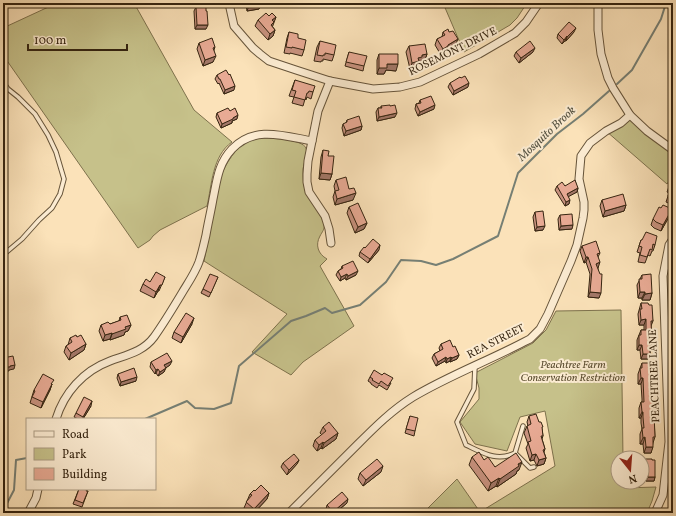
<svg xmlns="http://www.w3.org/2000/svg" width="676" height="516" font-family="Vollkorn,serif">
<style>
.green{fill:#c6c18a;stroke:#7e724d}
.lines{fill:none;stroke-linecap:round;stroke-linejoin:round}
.stream{stroke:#767f74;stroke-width:2}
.lane-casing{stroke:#66543a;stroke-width:5.5}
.street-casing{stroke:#66543a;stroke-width:9}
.lane{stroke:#fcecd2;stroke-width:3.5}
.street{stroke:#fcecd2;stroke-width:7}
.wall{fill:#c8927f;stroke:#352410}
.shaded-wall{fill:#a27768;stroke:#352410}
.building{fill:#e8aa94;stroke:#352410}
.labels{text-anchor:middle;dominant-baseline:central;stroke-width:4;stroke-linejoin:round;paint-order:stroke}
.street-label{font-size:11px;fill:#352410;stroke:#fcecd2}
.park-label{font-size:11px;font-style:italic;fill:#594b2e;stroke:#fcecd2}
.water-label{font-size:12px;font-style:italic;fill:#555242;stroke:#fcecd2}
</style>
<rect width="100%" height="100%" fill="#fbe2b9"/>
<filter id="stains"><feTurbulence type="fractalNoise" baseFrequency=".005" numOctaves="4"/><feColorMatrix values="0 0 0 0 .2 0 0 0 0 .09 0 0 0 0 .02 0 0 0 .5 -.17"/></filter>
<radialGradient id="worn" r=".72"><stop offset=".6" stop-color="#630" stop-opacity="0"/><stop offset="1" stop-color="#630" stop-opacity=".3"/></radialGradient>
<g class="green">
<path d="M57 3H134L194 110 232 142C212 156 212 185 207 206L160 230 153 236 150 240 138 248 3 55V28Z"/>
<path d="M443 3H527L517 18 510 25 464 52Z"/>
<path d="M630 115 673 150V175L667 184 606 131Z"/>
<path d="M262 138C270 138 302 139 306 148 308 153 304 163 303 169 303 176 303 183 305 190 309 202 323 215 324 225 325 229 322 232 320 236 315 245 318 254 327 259L320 266 354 326 303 362 291 375 252 352 287 314 204 261 220 178C225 165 236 146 249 141 253 139 258 138 262 138Z"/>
<path d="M621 310 623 458H618V482H624V488L656 487 652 501 647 513H433L428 508 457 479 480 512 555 466 545 411 520 417 507 451 475 444 460 422 479 399V388L475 373 533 343 546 330 556 311Z"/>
</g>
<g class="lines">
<g class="stream">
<path d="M617 84 632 70 661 19 666 3"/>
<path d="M145 419 187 401 195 408 214 409 231 403 239 366 291 321 306 316 325 308 332 313 360 305 386 282 401 260 421 261 436 265 453 259 498 236 518 173 557 134 583 114 609 91"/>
<path d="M3 511 14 490 16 460 27 458"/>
</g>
<defs>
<g id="lane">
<path d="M3 70 4 74V82"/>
<path d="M3 82 8 89 18 97 35 114 48 135 56 152 61 169 64 179 60 194 52 208 39 220 22 239 3 255"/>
<path d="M475 366 474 389 457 422 466 445C483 453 497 462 515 453L523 426"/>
<path d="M516 454 530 468 534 467"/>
</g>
<g id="street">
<path d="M230 3V8L234 26 253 48 260 54 269 61 296 70 330 81 373 89 400 87 420 82 479 54 515 33 526 22 539 3"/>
<path d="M598 3V30L601 54 608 78 613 88 630 115 647 131 673 150"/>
<path d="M330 81 318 111 308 161 307 174V182L309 192 325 216 329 229 331 243"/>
<path d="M56 419C64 393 83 371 110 361 126 355 143 352 154 337 164 323 173 308 182 293 188 283 195 273 199 262 202 253 204 244 206 235 208 223 211 211 213 199 217 180 218 164 232 149 255 125 284 136 312 141"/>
<path d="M28 513 36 498 38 489"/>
<path d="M289 513C312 490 335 467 358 444 375 427 392 410 413 397 448 376 488 361 524 342L530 339 540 329 548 314 571 261 577 245 583 218 584 210V202L579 179 581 156 590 143 606 131 621 123 630 115"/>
<path d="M655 513 663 495 669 442 663 276 669 245 673 239"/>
</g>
</defs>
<use href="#lane" class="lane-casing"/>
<use href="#street" class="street-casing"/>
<use href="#lane" class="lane"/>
<use href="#street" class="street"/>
</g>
<g class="wall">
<path d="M246 3H261L259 9 247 11 246 5Z"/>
<path d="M196 7 206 29H195L194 11Z"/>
<path d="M269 16 276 17 272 26 275 30 273 36 268 40 255 26 258 20Z"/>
<path d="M289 32 298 38 304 50 302 56 290 53V54L284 53 287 38Z"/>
<path d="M443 32 455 46 447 51 446 52 441 55 435 45 437 39 442 37Z"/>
<path d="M574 32 566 41H565L562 44 557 38 558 34Z"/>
<path d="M320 41 334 55 332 61 323 59V61H321V62L314 61 317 47Z"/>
<path d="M199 43 215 47 214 50 213 62 203 66 197 49Z"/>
<path d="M409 46 427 54 425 60 421 61 420 63H418L417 68 410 69 406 52Z"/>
<path d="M349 52 364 66 363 71 345 66Z"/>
<path d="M516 52H533L519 63 514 56Z"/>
<path d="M379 54 396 71 386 70 384 74H377V60Z"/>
<path d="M217 75 234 90 224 94 219 83 218 84 215 79Z"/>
<path d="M295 80 313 92 311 99 307 97 306 100 305 99 303 106 292 103 294 97 289 96Z"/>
<path d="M450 83 468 87 453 95 448 87Z"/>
<path d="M420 100 434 109 418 116 415 109 416 104 419 103Z"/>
<path d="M381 106 395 117 377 121 376 112 378 108H381Z"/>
<path d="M230 111 237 119 232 121V123L221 128 216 117 217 113Z"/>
<path d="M347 120 362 126 361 130 344 136 342 128 343 124 346 123Z"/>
<path d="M323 150 328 156 332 174 330 180 319 179 321 157Z"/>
<path d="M336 180 349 189 353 200 335 205 333 197 335 191 334 186Z"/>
<path d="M671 181 673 182V205L666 202 669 193 667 192Z"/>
<path d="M557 186H565L578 188 577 192 568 196 569 204 565 206 555 190Z"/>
<path d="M602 200 626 205 624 211 603 217 600 206Z"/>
<path d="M349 207 367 223 364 229 355 233 347 213Z"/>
<path d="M535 212 543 230 535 231 533 217Z"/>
<path d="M560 215 572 229 559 230 558 219Z"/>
<path d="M670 215 661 231 654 228 651 225 653 219Z"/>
<path d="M641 240 655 245 653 251H652L650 256 648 255 645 263 638 262 640 253 637 252Z"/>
<path d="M582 246 600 253 598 257V268L599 298 588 297 590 274 586 262 584 263 580 251Z"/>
<path d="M365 248 379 250 368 263 359 256 360 252Z"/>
<path d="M342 266 356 275 346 280 345 278 340 281 336 275 338 271 341 269Z"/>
<path d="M642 275 652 293 650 300H642V298H638L637 285Z"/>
<path d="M165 277 159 291H158L154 298 140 291 143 284Z"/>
<path d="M218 277 209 297 201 293 203 289Z"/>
<path d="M641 303 649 305 653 321 651 326 650 354 648 359H641L640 350H637V340L641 330H644V325H639L638 314Z"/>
<path d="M120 317 131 325 128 331 125 332 124 335 110 340V339L103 341 99 331 101 325 110 324 119 321Z"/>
<path d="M192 324 181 343 172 338 174 332Z"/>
<path d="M77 337 86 344 84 350 69 360 64 352 66 346 68 345 70 338Z"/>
<path d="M441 344 453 347 459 355 457 359 450 362V361L446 363 445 361 436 366 432 358 434 354 440 351 439 348Z"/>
<path d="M151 362 170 365 165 368 164 372 158 376 156 373 155 374 150 367Z"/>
<path d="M642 363 653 376 651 389 652 401 654 419 655 437 653 443 651 453H644L643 444H640V434L642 429 641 423V418H639V408L641 402H642V399L641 384H638V374Z"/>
<path d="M118 374 136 381 120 386 117 378Z"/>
<path d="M382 375 391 383 387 390 379 385 377 388 371 384V383L368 381 370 377Z"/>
<path d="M52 384 50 390 41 408 30 403 34 390Z"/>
<path d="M91 406 83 419H78L74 417 76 413Z"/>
<path d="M410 416 415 431 414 436 405 433Z"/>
<path d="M529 416 539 422 542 429 543 436 542 439 545 449 544 452 546 458 544 464 537 466 534 460 530 461 526 448 528 444 524 433 527 426H528L527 422Z"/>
<path d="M323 427 338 433 336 439 322 449 321 448 317 451 313 446 315 440 322 435 320 433Z"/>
<path d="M472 457 484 460 495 467 519 470 517 471 516 474 497 487 496 486 488 491 469 465Z"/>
<path d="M645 459 655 477 654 481H646L647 478H642V468Z"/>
<path d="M299 460 297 464 287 475 281 467 283 463Z"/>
<path d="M381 472 363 486 358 479 360 473Z"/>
<path d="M79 489 88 491 82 507 73 504Z"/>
<path d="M255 491 269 493 267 499 254 513H250L244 508 250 494Z"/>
<path d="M347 503 335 513H329L326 509 327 505Z"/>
</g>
<g class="shaded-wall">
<path d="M261 3 259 9 247 11 249 5Z"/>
<path d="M276 17 272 28 269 31 272 20Z"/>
<path d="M197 25H208L206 29H195Z"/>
<path d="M576 28 574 32 566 41 567 37Z"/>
<path d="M275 30 273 36 268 40 270 34Z"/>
<path d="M567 36 565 41 562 44 564 40Z"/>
<path d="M458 39 455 46 447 51 446 52 441 55 443 49 448 45Z"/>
<path d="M535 48 533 52 519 63 521 58Z"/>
<path d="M427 54 425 60 421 61 420 63H418L417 68 410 69 412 63 418 58 422 55Z"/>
<path d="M216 56 213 62 203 66 205 60Z"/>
<path d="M387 64H398L396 71 386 70 384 74H377L379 68Z"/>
<path d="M469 83 468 87 453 95 454 91Z"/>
<path d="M235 86 234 90 224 94 225 90Z"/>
<path d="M435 105 434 109 418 116 420 112Z"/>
<path d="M397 113 395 117 377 121 379 117Z"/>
<path d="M238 115 237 119 232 121V123L221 128 222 124Z"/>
<path d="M362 126 361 130 344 136 346 131Z"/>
<path d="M321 173 332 174 330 180 319 179Z"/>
<path d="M578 188 577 192 566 198 567 194Z"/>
<path d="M356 193 353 200 335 205 337 199Z"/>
<path d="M570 200 569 204 565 206 566 202Z"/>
<path d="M626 205 624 211 603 217 605 211Z"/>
<path d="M672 209 670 215 661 231 663 225Z"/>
<path d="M367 223 364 229 355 233 358 227Z"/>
<path d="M573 225 572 229 559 230 561 226Z"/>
<path d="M545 226 543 230 535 231 537 227Z"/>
<path d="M380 245 379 250 368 263 370 259Z"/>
<path d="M586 257H588L586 262 584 263Z"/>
<path d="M600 262 598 268 594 269 596 264Z"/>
<path d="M358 271 356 275 346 280 348 276Z"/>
<path d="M347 274 345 278 340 281 341 277Z"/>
<path d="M160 285 158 291 154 298 156 292Z"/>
<path d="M590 292 601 293 599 298 588 297Z"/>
<path d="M640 292H645L642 298H638Z"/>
<path d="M652 293 650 300H642L645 294Z"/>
<path d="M194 318 192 324 181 343 183 337Z"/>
<path d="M646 319 644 325H639L641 320Z"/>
<path d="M131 325 128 331 125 332 124 335 110 340 112 334 125 327Z"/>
<path d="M112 333 110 339 103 341 105 335Z"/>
<path d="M86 344 84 350 69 360 71 353Z"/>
<path d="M639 345H642L640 350H637Z"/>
<path d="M643 354H650L648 359H641Z"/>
<path d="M459 355 457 359 450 362 452 358Z"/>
<path d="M446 357 445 361 436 366 438 362Z"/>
<path d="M451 357 450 361 446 363 447 359Z"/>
<path d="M172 361 170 365 163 370 164 365Z"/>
<path d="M15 365 14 369 9 370V371H3V367Z"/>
<path d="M166 368 164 372 158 376 160 372Z"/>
<path d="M158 369 156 373 155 374 156 370Z"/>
<path d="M137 377 136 381 120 386 121 382Z"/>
<path d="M641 378H643L641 384H638Z"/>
<path d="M52 384 50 390 41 408 43 402Z"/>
<path d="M92 401 91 406 83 419V417Z"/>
<path d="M642 412H643L641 418H639Z"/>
<path d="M654 413H657L655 419Z"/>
<path d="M338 433 336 439 322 449 324 443Z"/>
<path d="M645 437 643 444H640L643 438Z"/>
<path d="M323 442 321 448 317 451 319 445Z"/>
<path d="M646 447H653L651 453H644Z"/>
<path d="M536 454 534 460 530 461 532 455Z"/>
<path d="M546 458 544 464 537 466 539 460Z"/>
<path d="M299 460 297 464 287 475 289 470Z"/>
<path d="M522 462 519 470 517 471 516 474 497 487 500 479Z"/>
<path d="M383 466 381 472 363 486 366 480Z"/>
<path d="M643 474H648L647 478H642Z"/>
<path d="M648 477H655L654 481H646Z"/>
<path d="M499 478 496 486 488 491 491 483Z"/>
<path d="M269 493 267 499 254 513H252L254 509Z"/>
<path d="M348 499 347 503 335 513H333V512Z"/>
</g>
<g class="building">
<path d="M249 3H261L249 5Z"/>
<path d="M206 6V11H207L208 25H197L196 7Z"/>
<path d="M266 13 269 16 272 13 276 17 272 20 274 22 271 25 275 30 270 34 258 20Z"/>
<path d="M569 22 576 28 567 37V36L564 40 558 34Z"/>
<path d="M448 29 449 32 453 31 458 39 448 45V46L443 49 437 39 445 35 443 32Z"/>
<path d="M289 32 298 34V38L306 40 304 50 292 47V48L286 47Z"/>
<path d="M212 38 215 47 213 48 216 56 205 60 199 43Z"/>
<path d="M320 41 336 45 334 55 325 53V55H323V56L317 55Z"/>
<path d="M530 41 535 48 521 58 516 52Z"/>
<path d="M425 44 427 54 422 55V57L418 58 419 61 412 63 409 46Z"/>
<path d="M349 52 367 56 364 66 346 62Z"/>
<path d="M379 54H398V64H387V68H379Z"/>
<path d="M226 70 229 75 230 74 235 86 225 90 220 79H219L217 75Z"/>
<path d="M465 76 469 83 454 91 450 83 460 77 461 78Z"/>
<path d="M295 80 315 86 313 92 309 91 308 93H307L305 100 294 97 296 91 292 90Z"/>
<path d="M431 96 435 105 420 112 416 104 421 103 420 100Z"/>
<path d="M390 105V106L395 105 397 113 379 117 378 108H382L381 106Z"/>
<path d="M228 108 230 111 235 108 238 115 233 118V119L222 124 217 113Z"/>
<path d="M359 116 362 126 346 131 343 124 347 122V120Z"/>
<path d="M323 150 329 151 328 156H334L332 174 321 173Z"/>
<path d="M346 177 349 189 354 188 356 193 337 199 335 191 339 190 336 180Z"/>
<path d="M575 180 578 188 567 194 570 200 566 202 557 186 562 182 565 186Z"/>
<path d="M671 181 673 182V198L668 196 671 187 669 186Z"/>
<path d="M623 194 626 205 605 211 602 200Z"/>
<path d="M358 203 367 223 358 227 349 207Z"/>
<path d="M663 205 672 209 663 225 656 222 653 219 659 207 661 208Z"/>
<path d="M543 211 545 226 537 227 535 212Z"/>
<path d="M572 214 573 225 561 226 560 215Z"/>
<path d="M646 232 657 236 655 245 653 244 652 250 650 249 647 257 640 255 642 247 639 246 641 240H642Z"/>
<path d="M373 239 380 245 370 259 360 252 364 247 365 248Z"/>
<path d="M596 241 600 253 597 254 600 262 596 264 600 274H602L601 293 590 292 592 269 588 257H586L582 246Z"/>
<path d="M353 261 358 271 348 276 347 274 341 277 338 271 343 268 342 266Z"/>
<path d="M156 272 165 277 162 285H160L156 292 143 284 146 279 150 282Z"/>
<path d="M210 274 218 277 211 293 203 289Z"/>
<path d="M651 274 652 293 645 294V292H640L639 279H642V275Z"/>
<path d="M641 303H648L649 305H652L653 321H651L652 344 650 345V354H643L642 345H639V335H641V330H646V319L641 320 640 309H642Z"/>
<path d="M186 313 194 318 183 337 174 332Z"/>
<path d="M127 315 131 325 125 327 126 329 112 334V333L105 335 101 325 108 322 110 324 121 320 120 317Z"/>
<path d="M76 335 77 337 81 335 86 344 71 353 66 346 72 342 70 338Z"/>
<path d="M450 340 453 347 455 346 459 355 452 358 451 357 447 359 446 357 438 362 434 354 443 349 441 344Z"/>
<path d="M167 353 172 361 164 365 166 368 160 372 158 369 156 370 151 362Z"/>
<path d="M13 356 15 365 10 366V367H3V358Z"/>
<path d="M642 363H653V366H655V371H653V378H651V387H650L652 401H654V407H656L657 413H654L655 437H653V447H646L645 437 643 438 642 428H644L643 417V412H642L641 402H644L643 378H641L640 368H642Z"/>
<path d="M134 368 137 377 121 382 118 374Z"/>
<path d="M374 370 382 375 384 373 393 378 388 386 381 381 379 384 372 380 373 379 370 377Z"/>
<path d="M43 374 54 380 51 384H52L43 402 32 397 35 391 34 390Z"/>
<path d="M84 397 92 401 83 417 76 413Z"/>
<path d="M536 414 539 422H541L543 427H542L543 436H541L545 449 543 450 546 458 539 460 536 454 532 455 528 442 531 441 527 426 531 424 529 416Z"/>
<path d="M410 416 418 418 415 431 406 429Z"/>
<path d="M329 422 338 433 324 443 323 442 319 445 315 440 326 431 323 427Z"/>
<path d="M479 452 484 460 488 457 495 467 516 453 522 462 518 464 519 466 500 479 499 478 491 483 472 457Z"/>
<path d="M294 454 299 460 289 470 283 463Z"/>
<path d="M377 459 383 466 366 480 360 473Z"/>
<path d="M645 459H652V460H655V477H648V474H643V464H645Z"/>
<path d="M261 485 269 493 254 509 246 502 252 495 250 494 254 490 255 491Z"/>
<path d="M79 489H87L86 491H88L83 503 75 500Z"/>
<path d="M342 492 348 499 333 512 327 505Z"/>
</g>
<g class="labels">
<g class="street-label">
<text transform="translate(453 52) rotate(-26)">ROSEMONT DRIVE</text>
<text transform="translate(496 342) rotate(-27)">REA STREET</text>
<text transform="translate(655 376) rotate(-92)">PEACHTREE LANE</text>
</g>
<g class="park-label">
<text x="573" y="365">Peachtree Farm<tspan x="573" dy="13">Conservation Restriction</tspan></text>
</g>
<g class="water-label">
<text transform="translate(547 134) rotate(-43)">Mosquito Brook</text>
</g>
</g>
<rect width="676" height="516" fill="none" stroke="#fbe2b9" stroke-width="16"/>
<rect x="4" y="4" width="668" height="508" fill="none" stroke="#352410" stroke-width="2"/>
<rect x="8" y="8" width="660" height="500" fill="none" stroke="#352410"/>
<rect x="26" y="418" width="130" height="72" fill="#fcecd2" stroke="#ac9c84"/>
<rect x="34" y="431" width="20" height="6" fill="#fcecd2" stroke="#ac9c84"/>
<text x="62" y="438" font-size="12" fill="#352410">Road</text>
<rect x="34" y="448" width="20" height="12" fill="#c6c18a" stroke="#ac9c84"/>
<text x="62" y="458" font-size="12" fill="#352410">Park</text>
<rect x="34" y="468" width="20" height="12" fill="#e8aa94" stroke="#ac9c84"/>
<text x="62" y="478" font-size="12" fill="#352410">Building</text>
<g transform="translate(630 470) rotate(163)"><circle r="19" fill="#fcecd2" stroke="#ac9c84"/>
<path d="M0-3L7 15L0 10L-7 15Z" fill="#8f2418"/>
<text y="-6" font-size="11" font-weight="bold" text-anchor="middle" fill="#352410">N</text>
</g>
<path d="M28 44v6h99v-6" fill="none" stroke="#352410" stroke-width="2"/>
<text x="34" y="44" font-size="12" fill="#352410" stroke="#fcecd2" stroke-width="3" paint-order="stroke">100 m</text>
<rect width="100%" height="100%" filter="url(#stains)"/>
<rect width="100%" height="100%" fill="url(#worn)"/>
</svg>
